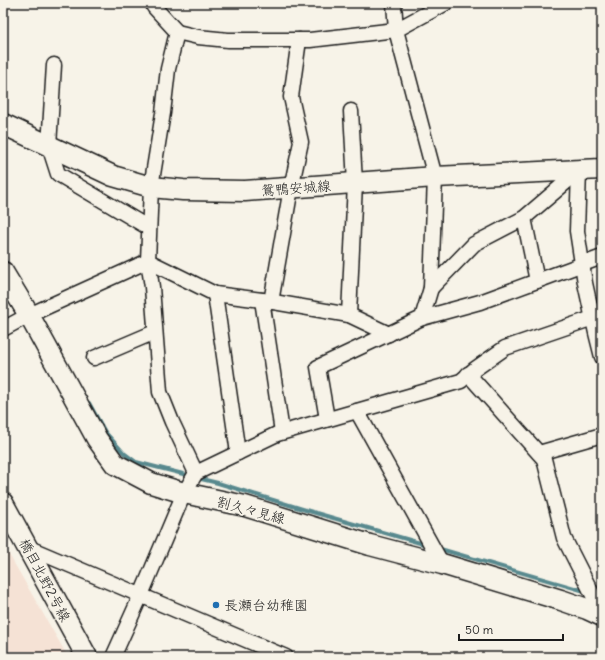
<svg xmlns="http://www.w3.org/2000/svg" width="605" height="660" font-family="Delius,'Klee One',sans-serif">
<style>
.built{fill:#f5e2d5}
.lines{fill:none;stroke-linecap:round;stroke-linejoin:round}
.stream{stroke:#59898e;stroke-width:4}
.street-casing{stroke:#1c1c1c;stroke-width:17}
.secondary-casing{stroke:#1c1c1c;stroke-width:23}
.street{stroke:#f7f3e8;stroke-width:14}
.secondary{stroke:#f7f3e8;stroke-width:20}
.poi-dot{fill:#1f6fb2;stroke:#f7f3e8;stroke-width:1.5}
.labels{text-anchor:middle;dominant-baseline:central;stroke-width:4;stroke-linejoin:round;paint-order:stroke}
.street-label{font-size:14px;fill:#1c1c1c;stroke:#f7f3e8}
.poi-label{font-size:14px;fill:#1c1c1c;stroke:#f7f3e8;text-anchor:start}
</style>
<rect width="100%" height="100%" fill="#f7f3e8"/>
<filter id="ink" filterUnits="userSpaceOnUse"><feTurbulence type="fractalNoise" baseFrequency=".025" numOctaves="2"/><feDisplacementMap in="SourceGraphic" scale="8" xChannelSelector="R" yChannelSelector="G"/><feConvolveMatrix kernelMatrix="1 2 1 2 8 2 1 2 1" color-interpolation-filters="sRGB"/></filter>
<g filter="url(#ink)">
<path class="built" d="M3 544 68 657H3Z"/>
<g class="lines">
<g class="stream">
<path d="M3 258 8 266"/>
<path d="M89 403 105 432 124 453 136 462 191 476"/>
<path d="M197 478 218 483 309 511 427 545"/>
<path d="M437 548 588 592"/>
</g>
<defs>
<g id="street">
<path d="M155 3 154 7 177 32"/>
<path d="M54 65 49 146 58 174 149 228"/>
<path d="M579 171 577 231 585 283 596 333 602 357"/>
<path d="M148 261 215 294 262 300 349 315 389 334"/>
<path d="M537 281 602 257"/>
<path d="M431 288 474 244 524 218 579 171"/>
<path d="M215 294 238 453"/>
<path d="M262 300 282 432"/>
<path d="M271 302 291 188 301 142 291 97 299 40"/>
<path d="M349 315 355 183 351 111"/>
<path d="M422 318 480 302 537 281 524 218"/>
<path d="M3 329 29 315 148 261"/>
<path d="M94 358 155 332"/>
<path d="M468 374 544 459 564 538 602 613"/>
<path d="M357 411 442 564"/>
<path d="M327 419 318 367 422 318 431 288 435 177 396 30 394 3"/>
<path d="M539 453 602 435"/>
<path d="M196 473 172 422 160 392 152 287 148 261 151 187 163 113 168 69 177 32 198 37 228 40H310L396 30 446 3"/>
<path d="M27 547 286 657"/>
<path d="M113 657 141 595 184 493 196 473 277 434 461 381 475 369 505 348 593 318"/>
</g>
<g id="secondary">
<path d="M3 124 113 176 151 187 183 190 245 191 435 177 602 169"/>
<path d="M3 272 29 315 97 439 115 464 151 483 184 493 245 506 370 545 442 564 561 600 587 609 602 616"/>
<path d="M3 503 87 657"/>
</g>
</defs>
<use href="#street" class="street-casing"/>
<use href="#secondary" class="secondary-casing"/>
<use href="#street" class="street"/>
<use href="#secondary" class="secondary"/>
</g>
</g>
<circle class="poi-dot" cx="216" cy="605" r="4"/>
<g class="labels">
<g class="street-label">
<text transform="translate(296 188) rotate(-4)">鴛鴨安城線</text>
<text transform="translate(251 510) rotate(15)">割久々見線</text>
<text transform="translate(45 580) rotate(62)">橋目北野2号線</text>
</g>
<g class="poi-label">
<text x="224" y="605">長瀬台幼稚園</text>
</g>
</g>
<rect width="605" height="660" fill="none" stroke="#f7f3e8" stroke-width="16"/>
<rect x="8" y="8" width="589" height="644" fill="none" stroke="#1c1c1c" stroke-width="1.5" filter="url(#ink)"/>
<path d="M459 634v6h104v-6" fill="none" stroke="#1c1c1c" stroke-width="2"/>
<text x="465" y="634" font-size="12" fill="#1c1c1c" stroke="#f7f3e8" stroke-width="3" paint-order="stroke">50 m</text>
</svg>
